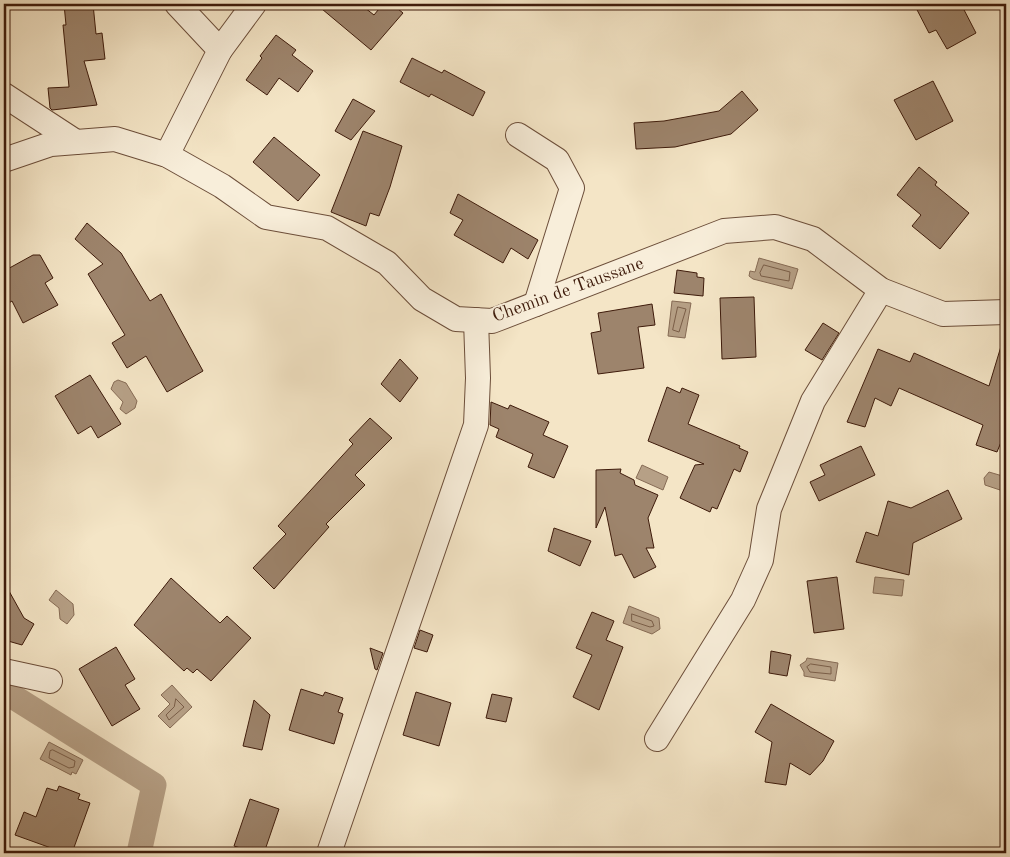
<svg xmlns="http://www.w3.org/2000/svg" width="1010" height="857" font-family="'Old Standard TT',serif">
<style>
.water{fill:#b6a086;stroke:#866b55}
.lines{fill:none;stroke-linecap:round;stroke-linejoin:round}
.shore{stroke:#7a5e48;stroke-width:1}
.canal{stroke:#b6a086;stroke-width:25}
.building{fill:#9d846c;stroke:#3e1b0b}
.street-casing{stroke:#6c4e3a;stroke-width:26}
.street{stroke:#f8eeda;stroke-width:24}
.labels{text-anchor:middle;dominant-baseline:central;stroke-width:4;stroke-linejoin:round;paint-order:stroke}
.street-label{font-size:18px;fill:#3e1b0b;stroke:#f8eeda}
</style>
<rect width="100%" height="100%" fill="#f4e5c6"/>
<filter id="stains"><feTurbulence type="fractalNoise" baseFrequency=".004" numOctaves="4"/><feColorMatrix values="0 0 0 0 .2 0 0 0 0 .09 0 0 0 0 .02 0 0 0 .5 -.17"/></filter>
<radialGradient id="worn" r=".72"><stop offset=".6" stop-color="#630" stop-opacity="0"/><stop offset="1" stop-color="#630" stop-opacity=".3"/></radialGradient>
<g class="water">
<path d="M759 258 798 269 792 289 753 279 749 276 750 271 755 272Z"/>
<path d="M672 301 691 303 685 338 668 336Z"/>
<path d="M118 380 126 383 137 401 135 408 126 414 120 409 123 402 111 389 114 382Z"/>
<path d="M642 465 668 477 663 490 636 478Z"/>
<path d="M989 472 1006 477V492L985 485 984 478Z"/>
<path d="M875 577 904 580 902 596 873 593Z"/>
<path d="M56 590 73 604 74 615 67 624 60 619 59 608 49 600Z"/>
<path d="M629 606 659 618 660 629 652 634 623 623Z"/>
<path d="M807 658 838 663 835 681 804 676V672L800 665 806 661Z"/>
<path d="M172 685 192 707 170 728 158 716 170 704 161 695Z"/>
<path d="M49 742 83 760 76 774 72 772 71 775 40 759Z"/>
</g>
<g class="lines">
<g class="shore">
<path d="M764 265 790 272 789 281 761 276 760 273Z"/>
<path d="M678 307 686 309 679 332 673 330Z"/>
<path d="M632 614 652 621 654 626 650 627 632 621Z"/>
<path d="M811 664 831 667V674L810 672 807 667Z"/>
<path d="M176 699 184 707 169 720 166 715 174 707Z"/>
<path d="M53 750 75 761 74 767 69 768 49 758 50 751Z"/>
</g>
<path class="canal" d="M4 691 154 785 139 853"/>
</g>
<g class="building">
<path d="M64 4H93L96 34 102 33 105 59 84 61 97 105 52 110 50 108 48 88 69 87 63 25H66Z"/>
<path d="M316 4H360L374 15 383 4H392L403 13 371 50Z"/>
<path d="M914 4H961L976 33 947 49 936 30 929 33Z"/>
<path d="M276 35 296 50 292 55 313 71 298 92 279 78 267 95 246 80 262 58 260 56Z"/>
<path d="M412 58 442 73 444 70 485 92 473 116 431 94 429 97 400 82Z"/>
<path d="M933 81 953 121 916 140 894 100Z"/>
<path d="M742 91 758 110 731 134 675 147 636 149 634 123 664 121 719 111Z"/>
<path d="M353 99 375 111 351 140 335 131Z"/>
<path d="M363 131 402 146 390 187 379 216 370 213 366 226 331 212Z"/>
<path d="M274 137 320 175 298 201 253 162Z"/>
<path d="M919 167 937 182 935 185 969 213 940 249 912 226 921 215 897 195Z"/>
<path d="M458 194 538 240 528 259 511 248 503 263 454 235 463 220 450 213Z"/>
<path d="M87 223 121 253 150 301 161 294 203 371 167 392 146 356 127 368 112 343 125 335 88 274 103 264 75 239Z"/>
<path d="M33 255H40L53 278 45 283 58 305 23 323 12 301 4 306V271Z"/>
<path d="M677 270 697 273V277L704 278 703 296 674 293Z"/>
<path d="M754 297 756 357 722 359 720 298Z"/>
<path d="M652 304 655 325 638 327 644 368 598 374 591 333 601 331 598 313Z"/>
<path d="M823 323 839 333 822 360 805 350Z"/>
<path d="M1002 343 1006 344V430L997 452 976 445 983 425 899 388 891 406 875 398 865 427 847 422 878 349 910 362 914 353 989 386Z"/>
<path d="M400 359 418 378 400 402 381 384Z"/>
<path d="M90 375 121 424 98 438 91 426 78 434 55 396Z"/>
<path d="M667 387 680 393 682 388 699 395 688 424 740 446 739 448 748 452 740 472 734 469 717 509 712 507 710 512 680 498 695 465 704 464 648 441Z"/>
<path d="M491 402 508 409 510 405 549 422 543 435 568 446 554 478 528 467 533 454 496 437 499 429 490 425Z"/>
<path d="M370 418 392 438 355 475 365 485 326 524 329 527 274 589 253 568 286 534 278 526 353 444 349 440Z"/>
<path d="M861 446 875 475 819 501 810 482 825 475 820 465Z"/>
<path d="M621 469 620 473 634 480 635 485 658 495 648 518 654 548H646L656 567 634 578 622 554 615 556 605 507 596 528V470Z"/>
<path d="M948 490 962 519 913 543 909 575 856 562 866 532 878 536 888 501 911 508Z"/>
<path d="M554 528 591 541 580 566 548 551Z"/>
<path d="M837 577 844 629 814 633 807 581Z"/>
<path d="M171 578 220 623 227 616 251 638 211 681 197 669 193 673 187 668 184 671 134 625Z"/>
<path d="M4 582 24 618 34 624 22 645 8 641 4 633Z"/>
<path d="M592 612 614 621 606 640 623 647 599 710 573 697 592 655 576 648Z"/>
<path d="M420 630 433 635 427 652 414 648Z"/>
<path d="M116 647 135 679 125 685 140 709 112 726 79 669Z"/>
<path d="M370 648 383 653 377 670 375 669Z"/>
<path d="M771 651 791 655 787 676 769 673Z"/>
<path d="M301 689 323 696 325 692 343 698 338 712 343 714 334 744 289 730Z"/>
<path d="M416 692 451 703 439 746 403 735Z"/>
<path d="M492 694 512 698 506 722 486 718Z"/>
<path d="M254 700 270 715 262 750 243 746Z"/>
<path d="M771 704 834 741 823 761 810 775 790 763 786 785 765 782 772 742 755 732Z"/>
<path d="M59 786 80 794 78 799 90 803 72 853H65L15 835 24 812 36 817 47 788 57 791Z"/>
<path d="M250 799 279 809 264 853H256L234 846Z"/>
</g>
<g class="lines">
<defs>
<g id="street">
<path d="M220 50 254 4"/>
<path d="M4 95 76 142"/>
<path d="M518 135 557 160 572 188 536 304"/>
<path d="M167 155 220 50 177 4"/>
<path d="M4 160 51 144 115 139 167 155 222 186 266 217 327 228 387 263 422 299 456 319 492 321 724 231 775 227 813 239 881 290 943 314 1006 312"/>
<path d="M4 671 50 681"/>
<path d="M657 739 743 600 761 560 769 509 813 401 881 290"/>
<path d="M329 853 476 425 478 378 476 320"/>
</g>
</defs>
<use href="#street" class="street-casing"/>
<use href="#street" class="street"/>
</g>
<g class="labels">
<g class="street-label">
<text transform="translate(568 290) rotate(-20)">Chemin de Taussane</text>
</g>
</g>
<rect width="1010" height="857" fill="none" stroke="#f4e5c6" stroke-width="20"/>
<rect x="5" y="5" width="1000" height="847" fill="none" stroke="#3e1b0b" stroke-width="2.5"/>
<rect x="10" y="10" width="990" height="837" fill="none" stroke="#3e1b0b"/>
<rect width="100%" height="100%" filter="url(#stains)"/>
<rect width="100%" height="100%" fill="url(#worn)"/>
</svg>
